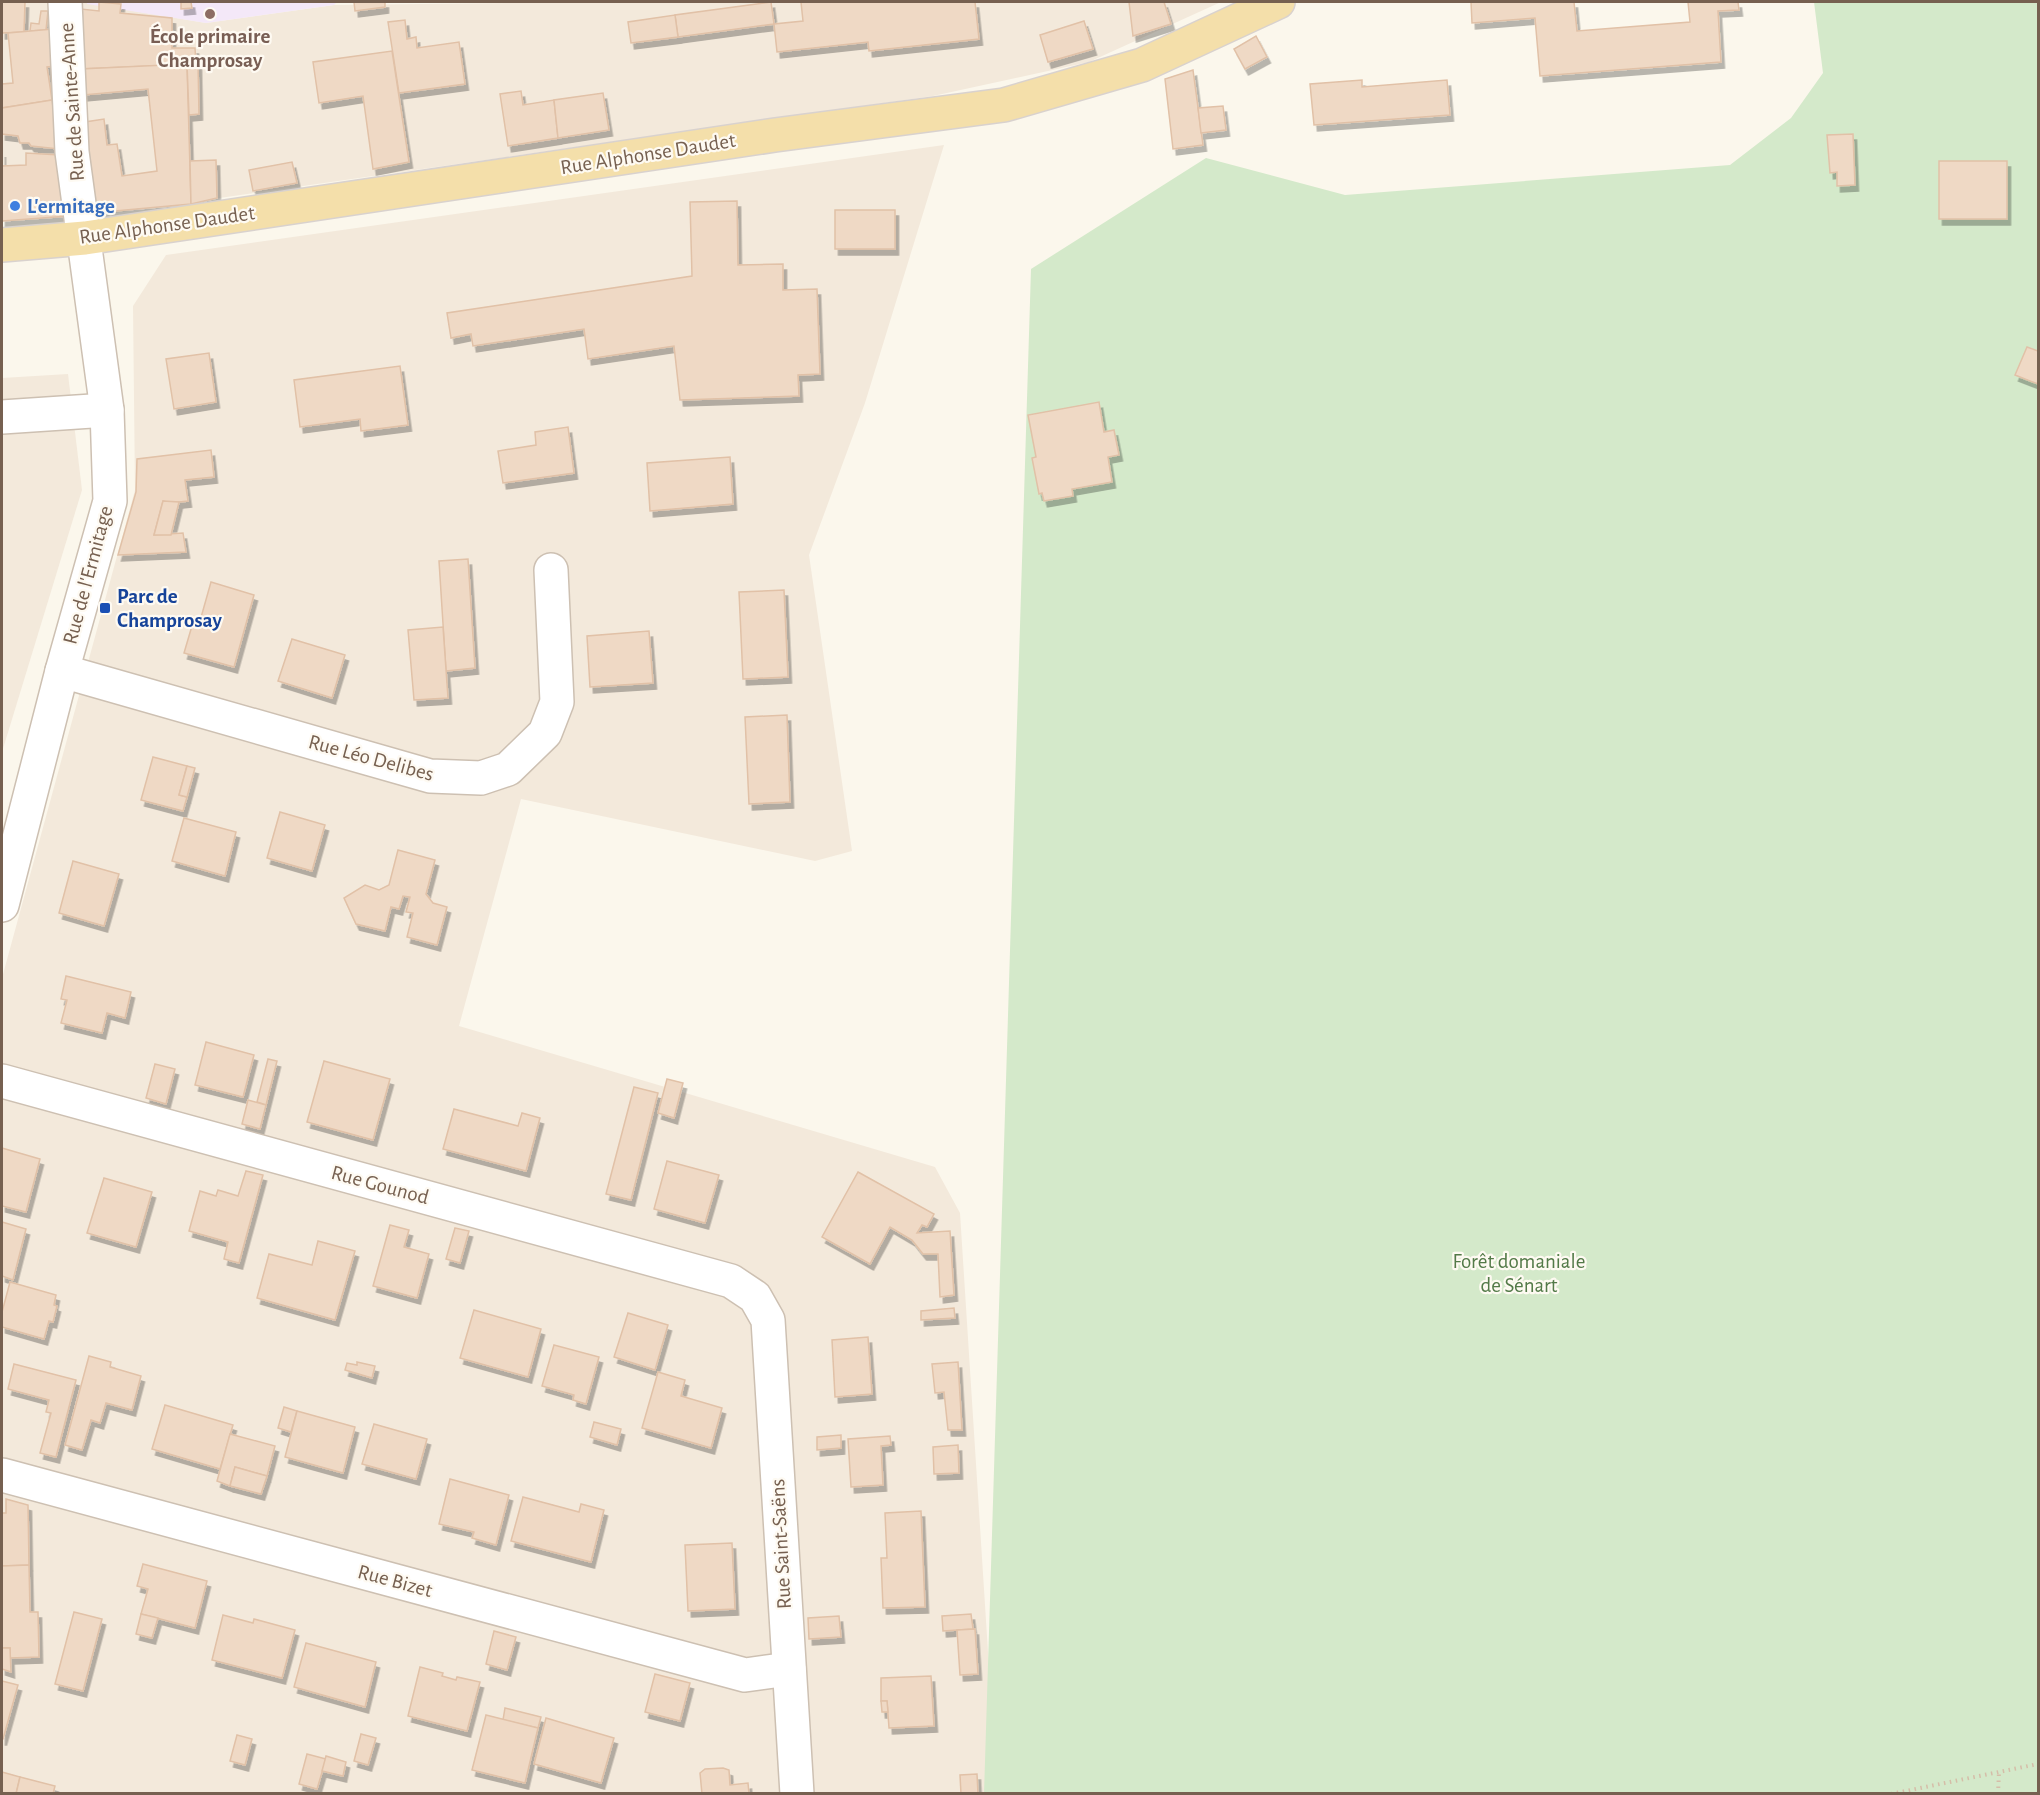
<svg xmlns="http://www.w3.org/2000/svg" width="2040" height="1795" font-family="'Alegreya Sans',sans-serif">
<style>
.residential{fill:#f3e9db}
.education{fill:#f4e8f8}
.green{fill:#d4e9ca}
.building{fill:#efd9c5;stroke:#e1c1a7;stroke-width:1.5;filter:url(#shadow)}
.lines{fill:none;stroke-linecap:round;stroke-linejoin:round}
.street-casing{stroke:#cdc0b2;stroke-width:36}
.primary-casing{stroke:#d9d2ce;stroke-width:36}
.path{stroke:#d5bda8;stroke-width:4;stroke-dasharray:1.5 4.5;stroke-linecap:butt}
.street{stroke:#fff;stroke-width:33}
.primary{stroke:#f4dfaa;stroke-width:33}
.education-dot{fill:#8d6e63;stroke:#fefaf2;stroke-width:2}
.shop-dot{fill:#3f7fe0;stroke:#fefaf2;stroke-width:2}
.transit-dot{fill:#1a4fb4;stroke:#fefaf2;stroke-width:2}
.labels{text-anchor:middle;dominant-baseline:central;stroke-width:4.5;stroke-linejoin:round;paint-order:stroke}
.education-label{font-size:21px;font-weight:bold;fill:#785e54;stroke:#fefaf2}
.street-label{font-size:21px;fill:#766050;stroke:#fefaf2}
.shop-label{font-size:21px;font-weight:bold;fill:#366cbe;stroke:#fefaf2;text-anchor:start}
.transit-label{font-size:21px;font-weight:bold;fill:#164399;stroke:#fefaf2;text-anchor:start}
.park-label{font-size:21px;fill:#537a48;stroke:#fefaf2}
</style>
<defs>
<filter id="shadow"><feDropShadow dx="3.5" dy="6" stdDeviation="0" flood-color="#0004"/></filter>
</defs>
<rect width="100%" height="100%" fill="#fbf7ec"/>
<g class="residential">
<path d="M2 2H82L206 23 334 5 587 2H1221L1089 62 933 96 108 214 2 222Z"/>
<path d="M944 145 865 403 809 555 852 851 815 861 521 799 459 1026 935 1167 960 1213 997 1793 2 1794V978L135 490 133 306 166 255Z"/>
<path d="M68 374 82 490 2 752V378Z"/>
</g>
<path class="education" d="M87 2H337L334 5 206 23 87 4Z"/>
<path class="green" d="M1814 2H2038V1793L984 1794 1031 269 1206 158 1345 195 1730 165 1791 118 1823 73Z"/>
<g class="building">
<path d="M2 2H25L24 32 2 33Z"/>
<path d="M99 2 121 4 120 13 172 18V48H195L196 64 80 69 81 9 99 11Z"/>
<path d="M181 2H191L192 8 181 9Z"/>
<path d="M354 2H385V7L355 11Z"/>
<path d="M771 2 774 24 678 37 675 15Z"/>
<path d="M801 2H975L979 39 869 51 868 42 777 52 774 24 803 21Z"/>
<path d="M1129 2H1164L1171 24 1133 36Z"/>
<path d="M1471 2H1574L1577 31 1690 22 1688 2H1738L1739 10 1718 11 1721 62 1540 76 1535 18 1472 23Z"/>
<path d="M41 11H48L46 30 30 31 31 23 39 24Z"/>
<path d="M675 15 678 37 631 43 628 22Z"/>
<path d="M405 20 407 39 416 37 417 48 459 42 465 84 399 93 388 22Z"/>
<path d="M1084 21 1093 49 1048 62 1040 35Z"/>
<path d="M53 29 55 66 47 67 52 100 2 108V84L13 83 8 33Z"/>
<path d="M1256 36 1267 57 1245 69 1234 49Z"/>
<path d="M392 51 409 162 373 169 363 96 319 103 313 62Z"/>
<path d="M187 64 191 204 93 213 85 122 104 119 107 145 117 144 122 176 157 171 148 89 83 95 80 69Z"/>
<path d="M187 64H198L199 114 189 115Z"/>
<path d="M1193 70 1203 145 1173 149 1165 79Z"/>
<path d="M1362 80V87L1447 80 1450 115 1314 125 1310 84Z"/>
<path d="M521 91 523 105 554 100 558 138 508 146 500 94Z"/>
<path d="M603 93 609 130 558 138 554 100Z"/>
<path d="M52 100 59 149 31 146 29 143H20L18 136 2 134V108Z"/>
<path d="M1223 106 1226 130 1201 133 1198 108Z"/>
<path d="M1853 134 1855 185 1837 186V172L1830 173 1827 135Z"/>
<path d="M2 151V166L26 165V153L60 155 69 216 2 221Z"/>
<path d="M216 160 217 198 191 204 190 161Z"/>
<rect x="1939" y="161" width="68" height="58"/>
<path d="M292 162 297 183 253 191 249 170Z"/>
<path d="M737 201 738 265 783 264V290L817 289 820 374 798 375 799 396 680 400 674 346 588 359 584 329 473 346 471 334 451 338 447 313 692 276 690 202Z"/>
<rect x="835" y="210" width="60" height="39"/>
<path d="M2027 347 2038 351V384L2015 375Z"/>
<path d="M209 353 216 402 174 409 166 359Z"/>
<path d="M400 366 408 425 361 431 360 419 300 427 294 380Z"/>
<path d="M1099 402 1104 432 1114 430 1119 455 1108 457 1112 482 1072 489 1073 496 1044 501 1042 493 1039 494 1032 458 1036 457 1028 415Z"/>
<path d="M568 427 574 473 503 483 498 451 536 445 535 432Z"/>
<path d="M211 450 214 477 185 480 188 501 170 503 163 501 154 535 183 533 186 552 118 555 136 492 137 459Z"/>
<path d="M730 457 733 504 650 511 647 463Z"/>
<path d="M163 501 179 502 171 535H154Z"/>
<path d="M468 559 475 668 446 671 439 561Z"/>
<path d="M211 582 254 595 234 667 184 653 194 619 200 621Z"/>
<path d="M784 590 788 677 743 679 739 592Z"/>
<path d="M443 627 448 698 414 700 408 630Z"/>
<path d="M649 631 653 683 590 687 587 636Z"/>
<path d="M292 639 345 655 332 698 278 681Z"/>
<path d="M787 715 790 802 749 804 745 717Z"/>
<path d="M153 757 187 766 179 795 187 797 183 811 141 800Z"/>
<path d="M187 766 195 768 187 797 179 795Z"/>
<path d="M280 812 325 825 312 871 267 858Z"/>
<path d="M184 818 236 832 225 876 172 861Z"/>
<path d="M398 850 435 860 426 894 433 903 447 907 437 945 407 937 413 913 406 912 410 897 403 896 399 909 391 907 385 931 356 924 344 898 365 885 379 890 389 885Z"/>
<path d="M73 861 119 874 104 926 59 913Z"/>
<path d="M66 976 131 992 125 1018 107 1013 102 1033 61 1023 67 1000 61 999Z"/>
<path d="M206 1042 254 1055 243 1097 195 1085Z"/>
<path d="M268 1059 277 1061 266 1105 257 1102Z"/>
<path d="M324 1061 390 1079 373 1140 307 1122Z"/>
<path d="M155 1064 175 1069 166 1104 146 1098Z"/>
<path d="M667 1079 683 1083 674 1118 658 1113Z"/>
<path d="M634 1087 658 1093 631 1200 606 1194Z"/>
<path d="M248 1100 266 1105 260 1129 242 1124Z"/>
<path d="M454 1109 518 1126 522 1113 540 1118 526 1171 443 1149Z"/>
<path d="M2 1148 40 1159 26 1212 2 1206Z"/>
<path d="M667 1161 719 1175 705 1223 654 1209Z"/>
<path d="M246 1171 263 1175 239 1263 224 1259 228 1242 189 1231 200 1191 216 1196 218 1190 238 1196Z"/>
<path d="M858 1172 934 1214 927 1227 922 1225 917 1233 950 1231 954 1295 940 1297 938 1254H923L912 1240 890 1227 870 1264 822 1237Z"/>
<path d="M104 1178 152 1192 136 1247 87 1233Z"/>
<path d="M2 1222 26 1229 13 1280 2 1276Z"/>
<path d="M390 1225 409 1230 404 1247 429 1254 417 1298 373 1286Z"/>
<path d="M455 1228 469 1231 460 1263 446 1259Z"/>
<path d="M318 1241 355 1251 335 1320 257 1298 269 1254 312 1265Z"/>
<path d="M10 1282 56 1295 54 1305 57 1306 53 1322 49 1321 44 1339 2 1327V1312Z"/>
<path d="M954 1308 955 1318 921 1320V1311Z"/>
<path d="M474 1310 541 1329 528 1377 460 1358Z"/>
<path d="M628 1313 668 1325 655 1370 614 1357Z"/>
<path d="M868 1337 872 1394 835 1397 832 1340Z"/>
<path d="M554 1345 599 1357 586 1404 573 1400 574 1395 542 1386Z"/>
<path d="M89 1356 111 1362 110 1367 141 1376 132 1410 106 1403 100 1423 91 1420 82 1450 65 1445Z"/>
<path d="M357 1362 375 1366 372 1378 345 1370 347 1363 357 1365Z"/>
<path d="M958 1362 962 1430H948L944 1392 935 1393 932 1364Z"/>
<path d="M14 1364 76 1380 56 1457 40 1453 51 1413 46 1412 49 1400 8 1389Z"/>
<path d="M658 1372 685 1380 681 1396 722 1408 711 1448 642 1428Z"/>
<path d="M165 1405 233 1425 220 1469 152 1449Z"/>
<path d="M284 1407 297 1411 291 1432 278 1428Z"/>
<path d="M297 1411 355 1427 343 1473 285 1457Z"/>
<path d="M594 1422 621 1429 617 1445 590 1437Z"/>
<path d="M374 1424 427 1439 416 1479 362 1464Z"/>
<path d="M230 1434 275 1446 267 1476 235 1467 230 1486 217 1481Z"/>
<path d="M841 1435V1448L817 1450V1437Z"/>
<path d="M890 1436 891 1445 881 1446 883 1485 851 1487 848 1439Z"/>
<path d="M958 1445 959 1473 934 1474 933 1447Z"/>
<path d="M235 1467 267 1476 261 1494 230 1486Z"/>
<path d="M450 1479 509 1495 496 1545 472 1538 474 1532 439 1524Z"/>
<path d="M523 1497 579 1512 581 1504 604 1510 591 1562 511 1541Z"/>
<path d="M6 1499 28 1505 29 1565 2 1566V1513H6Z"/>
<path d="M921 1511 925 1607 883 1608 881 1558H887L885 1513Z"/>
<path d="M732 1543 735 1609 688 1611 685 1545Z"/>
<path d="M143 1564 207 1581 195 1628 141 1614 148 1589 137 1586Z"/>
<path d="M29 1565 30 1612H38L39 1657 10 1658V1648H2V1566Z"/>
<path d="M74 1612 102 1619 83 1691 55 1684Z"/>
<path d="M141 1614 158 1618 152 1638 136 1634Z"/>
<path d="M971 1614 973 1629 943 1631 942 1616Z"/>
<path d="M223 1615 253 1623 254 1619 295 1630 282 1678 212 1660Z"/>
<path d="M839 1616 841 1637 809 1639 808 1618Z"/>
<path d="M975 1629 978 1674 960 1675 957 1630Z"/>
<path d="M494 1631 516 1637 507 1670 486 1664Z"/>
<path d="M306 1643 376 1662 365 1707 294 1687Z"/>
<path d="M2 1648H10L11 1672 2 1669Z"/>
<path d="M420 1667 443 1673 442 1676 456 1680 457 1677 480 1682 467 1731 408 1716Z"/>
<path d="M655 1674 690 1683 680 1721 645 1712Z"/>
<path d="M931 1676 934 1726 889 1728 887 1701H881V1678Z"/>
<path d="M2 1681 18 1685 3 1739H2Z"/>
<path d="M881 1701H887L888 1712H882Z"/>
<path d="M505 1708 541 1717 538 1728 503 1720Z"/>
<path d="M486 1715 538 1728 525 1783 472 1770Z"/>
<path d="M546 1718 614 1738 601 1783 534 1764Z"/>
<path d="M361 1734 376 1738 368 1765 354 1761Z"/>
<path d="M237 1735 252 1739 245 1765 230 1761Z"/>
<path d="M307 1754 326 1759 317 1789 299 1784Z"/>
<path d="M326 1756 346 1762 343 1776 322 1771Z"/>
<path d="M723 1768 729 1770 730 1785 748 1783 749 1794H702L700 1773 705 1769Z"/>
<path d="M2 1772 20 1777 16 1794H2Z"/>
<path d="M977 1774 978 1794H961L960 1775Z"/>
<path d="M20 1777 55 1786 53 1794H16Z"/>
</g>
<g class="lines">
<defs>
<g id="street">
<path d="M2 417 107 410"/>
<path d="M62 671 430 776 481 778 508 769 545 733 557 702 551 570"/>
<path d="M2 905 62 671 110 501 107 410 72 152 65 2"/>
<path d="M2 1081 731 1281 755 1297 768 1320 797 1794"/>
<path d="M2 1475 745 1675 789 1669"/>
</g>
<path id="primary" d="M2 245 85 238 775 135 1004 105 1142 65 1278 2"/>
</defs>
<use href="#street" class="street-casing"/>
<use href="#primary" class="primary-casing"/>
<g class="path">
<path d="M1891 1794 2038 1764"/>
<path d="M1998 1794 1999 1772"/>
</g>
<use href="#street" class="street"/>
<use href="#primary" class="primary"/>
</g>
<circle class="education-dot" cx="210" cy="14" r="6"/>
<circle class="shop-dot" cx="15" cy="206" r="6"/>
<rect class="transit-dot" x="99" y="602" width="12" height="12" rx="3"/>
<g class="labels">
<g class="education-label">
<text x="210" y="36">École primaire<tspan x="210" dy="24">Champrosay</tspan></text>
</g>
<g class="street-label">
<text transform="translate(72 102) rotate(-94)">Rue de Sainte-Anne</text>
<text transform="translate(648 154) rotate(-9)">Rue Alphonse Daudet</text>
<text transform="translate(167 225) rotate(-8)">Rue Alphonse Daudet</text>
<text transform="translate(88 575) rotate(-75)">Rue de l'Ermitage</text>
<text transform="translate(371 758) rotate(15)">Rue Léo Delibes</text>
<text transform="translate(380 1185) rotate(15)">Rue Gounod</text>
<text transform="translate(781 1544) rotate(-93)">Rue Saint-Saëns</text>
<text transform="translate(395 1581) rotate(15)">Rue Bizet</text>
</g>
<g class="shop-label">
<text x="27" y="206">L'ermitage</text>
</g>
<g class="transit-label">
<text x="117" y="596">Parc de<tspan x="117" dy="24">Champrosay</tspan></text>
</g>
<g class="park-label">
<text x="1519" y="1261">Forêt domaniale<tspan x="1519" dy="24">de Sénart</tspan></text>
</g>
</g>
<rect width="2040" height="1795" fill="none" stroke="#766050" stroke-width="6"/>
</svg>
